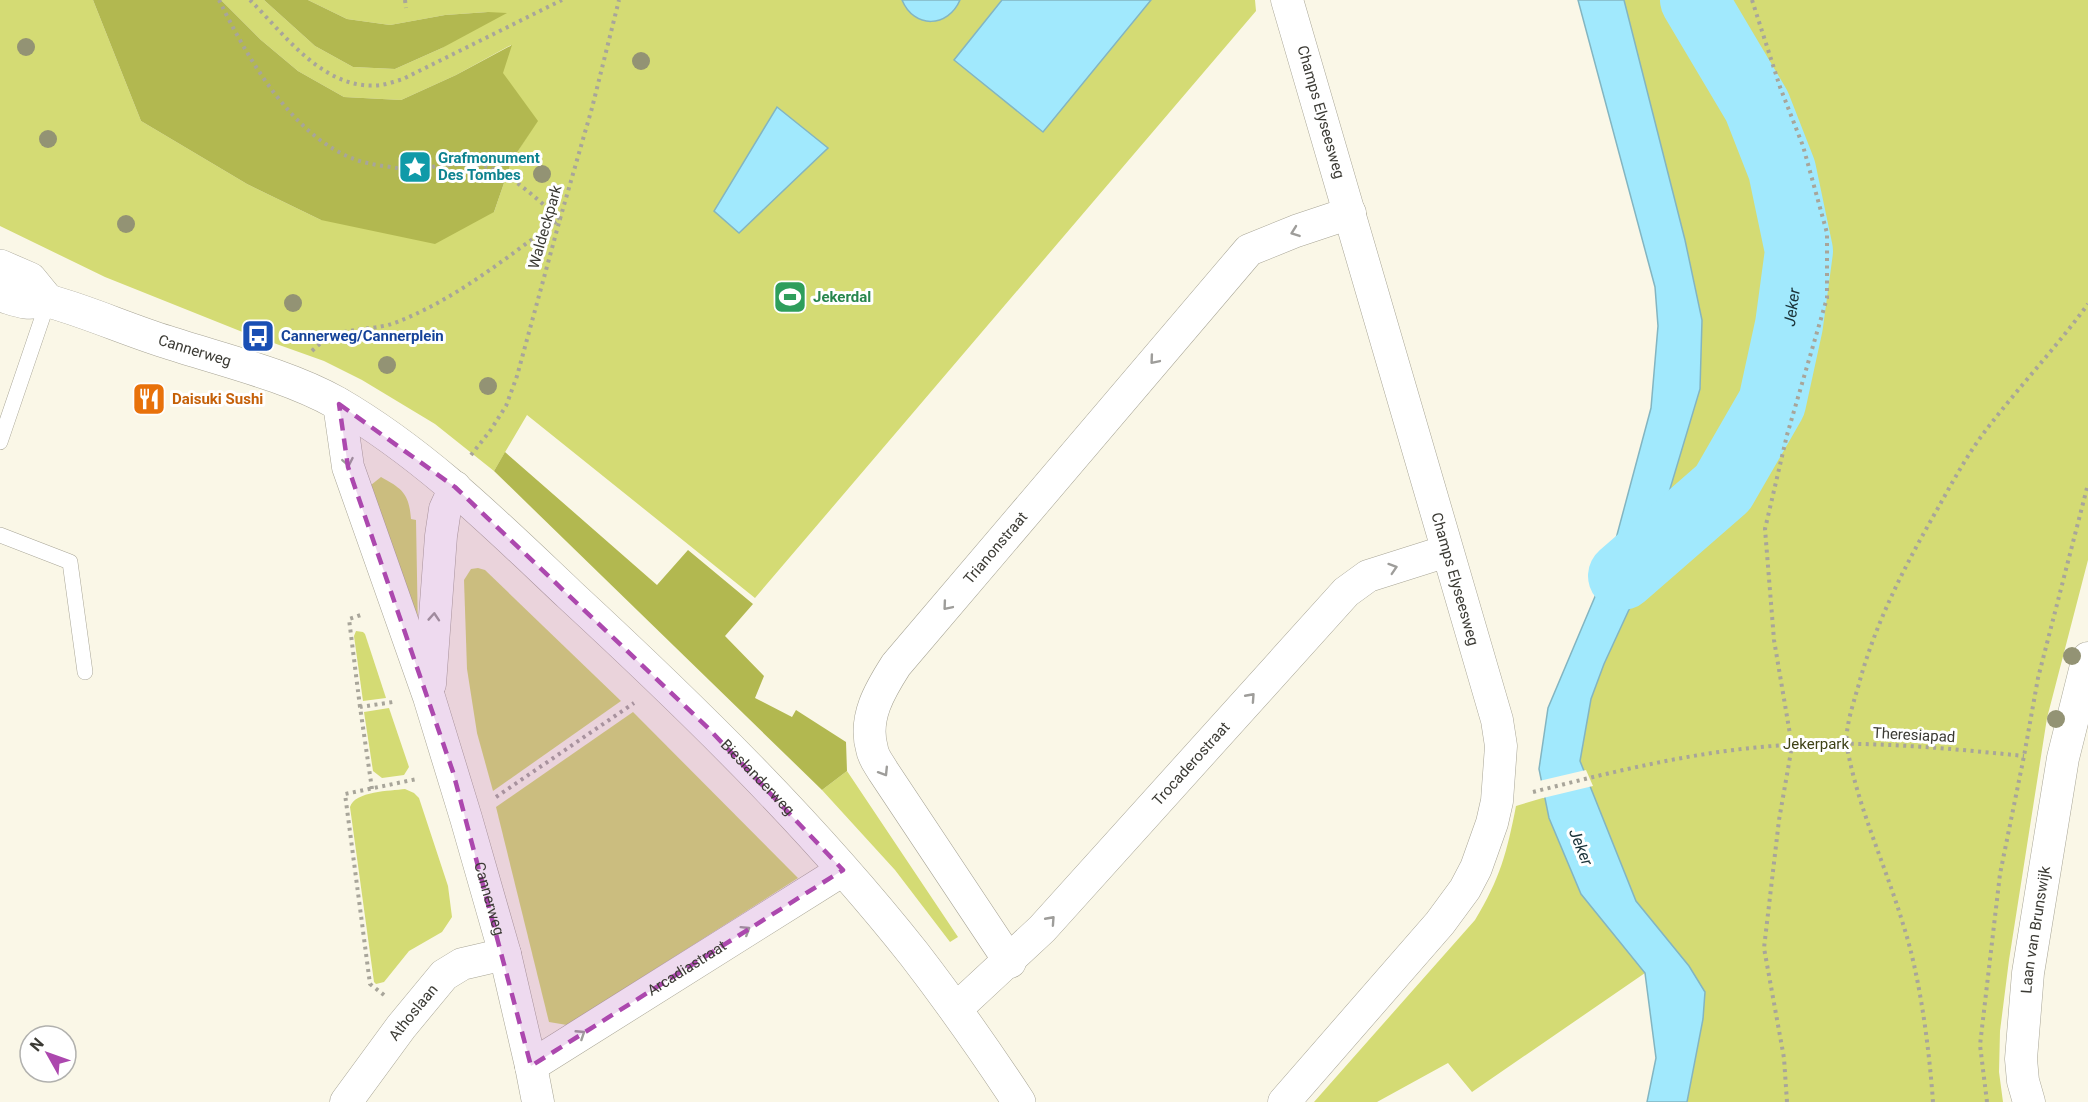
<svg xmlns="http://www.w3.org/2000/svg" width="2088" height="1102" font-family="Roboto,sans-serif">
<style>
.green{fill:#d4db74}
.forest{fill:#b2b850}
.water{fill:#a1e9fd;stroke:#83b5c1;stroke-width:1.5}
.pier{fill:#faf7e7}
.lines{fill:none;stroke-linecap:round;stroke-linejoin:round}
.river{stroke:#a1e9fd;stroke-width:68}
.lane-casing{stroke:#a8a596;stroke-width:16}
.street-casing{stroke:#a8a596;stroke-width:33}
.secondary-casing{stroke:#a8a596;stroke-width:34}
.path{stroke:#a8a59a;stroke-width:4;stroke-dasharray:3 4.5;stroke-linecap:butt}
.lane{stroke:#fff;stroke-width:15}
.street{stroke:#fff;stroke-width:32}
.secondary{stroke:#fff;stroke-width:33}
.tree{fill:#939374}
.oneway{stroke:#9e9d9a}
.marked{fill:#ac48ae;fill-opacity:0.2;stroke:#ac48ae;stroke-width:4.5;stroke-dasharray:12 8;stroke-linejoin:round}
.labels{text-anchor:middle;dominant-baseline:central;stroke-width:6;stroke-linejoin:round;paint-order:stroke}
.street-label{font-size:15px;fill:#3c3b35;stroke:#fff}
.culture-label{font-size:15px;font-weight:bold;fill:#0d838f;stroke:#fff;text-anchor:start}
.leisure-label{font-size:15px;font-weight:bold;fill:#27864d;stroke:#fff;text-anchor:start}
.transit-label{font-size:15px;font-weight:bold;fill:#164399;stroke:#fff;text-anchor:start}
.food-label{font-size:15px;font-weight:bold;fill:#c56008;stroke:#fff;text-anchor:start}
.park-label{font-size:15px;fill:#3e4116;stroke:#fff}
.water-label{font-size:16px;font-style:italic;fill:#1a3238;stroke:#fff}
</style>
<rect width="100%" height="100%" fill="#faf7e7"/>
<g class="green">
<path d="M0 0H93L141 121 247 184 321 220 494 212 512 160 537 121 502 73 511 45 456 75 401 100 344 97 298 71 261 40 221 0H264L315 46 353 67 395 69 442 48 488 12 445 15 390 25 347 19 308 0H1255L1256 11 755 598 527 415 494 471 435 424 362 380 324 361 240 331 105 277 0 226Z"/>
<path d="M1624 0H2088V560L2047 718 2009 960 2000 1031 1999 1072 2003 1102H1687L1703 1019 1657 928 1636 901 1580 761 1591 699 1604 664 1638 590 1646 569 1700 389 1702 320 1685 240Z"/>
<path d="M381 477C403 489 409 494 411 519L416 520 418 632 371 485Z"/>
<path d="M478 568 485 570 621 701 493 791 477 733 467 669 464 580 471 569Z"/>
<path d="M356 631 363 632 365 634 386 698 363 701 354 636Z"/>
<path d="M389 708 409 767 404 775 382 778 373 771 364 712Z"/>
<path d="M633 712 798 878 567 1025 549 1022 496 807Z"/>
<path d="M847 771 958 937 950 942 895 870 822 790Z"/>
<path d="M405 789 414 793 419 798 448 886 452 917 442 932 409 951 384 982 376 984 374 982 350 807C355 791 390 791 405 789Z"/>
<path d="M1546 797 1549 818 1581 894 1645 973 1472 1092 1448 1063 1377 1102H1314L1475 920C1500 879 1507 852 1516 806Z"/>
</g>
<g class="forest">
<path d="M93 0H221L261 40 298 71 344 97 401 100 456 75 512 45 503 73 538 121 512 160 494 212 435 244 321 220 247 184 141 121Z"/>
<path d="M264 0H308L347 19 390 25 445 15 488 12 507 13 442 48 395 69 353 67 315 46Z"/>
<path d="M505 452 657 585 688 550 753 604 725 636 764 676 755 698 792 717 796 710 846 742 847 771 822 790 494 471Z"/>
</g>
<g class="water">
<path d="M902 0H960C948 28 914 29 902 0Z"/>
<path d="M1002 0H1151L1043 132 954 60Z"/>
<path d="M1578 0H1624L1685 240 1702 320 1700 389 1646 569 1638 590 1604 664 1591 699 1580 761 1636 901 1689 966 1705 992 1703 1019 1687 1102H1647L1656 1058 1645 973 1581 894 1549 818 1539 769 1548 708 1610 561 1651 408 1658 326 1655 287Z"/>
<path d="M777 107 828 148 739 233 714 211Z"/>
</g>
<path class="pier" d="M1586 770 1593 786 1543 798 1539 781Z"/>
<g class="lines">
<path class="river" id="s1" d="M1622 576 1723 488 1772 403 1789 325 1799 251 1782 170 1757 106 1694 0"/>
<defs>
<g id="lane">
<path d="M0 442 48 301"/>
<path d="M0 535 70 562 85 672"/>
</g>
<g id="street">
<path id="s2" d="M339 404 348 467 429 697 466 818 505 954 531 1066 538 1102"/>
<path d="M430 684 441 536 445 509 455 487"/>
<path id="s3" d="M1010 962 883 771C879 764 873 757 872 749 863 718 880 690 896 665L1249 250 1296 231 1350 213"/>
<path id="s4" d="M956 1009 1042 929 1346 592 1368 576 1447 551"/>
<path id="s5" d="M531 1066 843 870"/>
<path id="s6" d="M346 1102 401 1027 444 975 462 964 505 954"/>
<path d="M1284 1102 1440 923 1465 889 1476 868 1492 823 1497 801 1501 746 1497 720 1287 0"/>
<path id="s7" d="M2029 1102 2023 1081 2021 1059 2028 973 2063 758 2088 658"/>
</g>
<g id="secondary">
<path d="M0 266 30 279 48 301"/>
<path id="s8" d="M0 295C8 297 17 301 26 302 35 303 44 300 52 302 91 313 128 330 167 342 222 360 287 375 337 403 425 454 497 526 570 595 691 707 811 824 914 954 951 1002 986 1052 1019 1102"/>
</g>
</defs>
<use href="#lane" class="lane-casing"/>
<use href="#street" class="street-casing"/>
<use href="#secondary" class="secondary-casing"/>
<g class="path">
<path d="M219 0C247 57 291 135 354 159 369 165 387 166 403 169"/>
<path d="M250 0C285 35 325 92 381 85 388 84 396 81 403 79L562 0"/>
<path d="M405 0 406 8"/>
<path d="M1752 0 1780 87 1803 146 1827 233V298L1787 435 1765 529 1774 640 1792 746 1779 820 1764 948 1784 1058 1787 1102"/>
<path d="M428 156V179L404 180 403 157Z"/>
<path d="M312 351C337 326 357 332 388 325 402 321 418 313 430 307 476 283 518 249 560 219 535 198 505 166 472 164 458 164 442 166 429 167"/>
<path d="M471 455 490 431 506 406 517 376 560 219 592 108 619 0"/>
<path d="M360 707 349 619 364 614"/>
<path d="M372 789 360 707 393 702"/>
<path d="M1533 792C1608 773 1684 754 1761 747 1848 739 1937 747 2024 756"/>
<path d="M496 797 634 703"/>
<path d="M384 995 370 984 345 794 417 779"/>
<path d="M1933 1102C1929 1047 1920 976 1903 924 1885 864 1858 808 1847 747 1844 728 1855 699 1860 680 1877 619 1907 562 1938 508 1952 483 1966 457 1983 434 2016 390 2055 349 2088 304"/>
<path d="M1987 1102 1980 1045 2000 874 2024 756 2038 678 2088 484"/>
</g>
<use href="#lane" class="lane"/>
<use href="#street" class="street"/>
<use href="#secondary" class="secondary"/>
</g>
<g class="tree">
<circle cx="26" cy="47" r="9"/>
<circle cx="641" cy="61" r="9"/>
<circle cx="48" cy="139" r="9"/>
<circle cx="542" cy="174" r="9"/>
<circle cx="126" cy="224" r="9"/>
<circle cx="293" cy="303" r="9"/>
<circle cx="387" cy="365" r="9"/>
<circle cx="488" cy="386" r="9"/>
<circle cx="2072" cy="656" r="9"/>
<circle cx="2056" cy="719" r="9"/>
</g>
<defs><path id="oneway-chevron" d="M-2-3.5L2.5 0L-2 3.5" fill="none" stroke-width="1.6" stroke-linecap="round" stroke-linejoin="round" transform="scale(1.5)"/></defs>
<g class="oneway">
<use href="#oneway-chevron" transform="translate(1295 232) rotate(160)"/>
<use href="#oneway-chevron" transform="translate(1154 360) rotate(130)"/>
<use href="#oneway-chevron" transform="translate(348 462) rotate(79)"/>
<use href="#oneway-chevron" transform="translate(1393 568) rotate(-18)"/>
<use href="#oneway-chevron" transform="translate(947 606) rotate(130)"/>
<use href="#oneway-chevron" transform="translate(434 617) rotate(-86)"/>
<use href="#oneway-chevron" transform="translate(1251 697) rotate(-48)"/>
<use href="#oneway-chevron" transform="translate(884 772) rotate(58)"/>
<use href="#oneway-chevron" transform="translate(1051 920) rotate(-48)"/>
<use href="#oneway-chevron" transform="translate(746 930) rotate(-32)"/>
<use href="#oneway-chevron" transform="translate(581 1034) rotate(-33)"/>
</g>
<path class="marked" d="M339 404 455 487 708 728 843 870 531 1066 453 772 348 467Z"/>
<defs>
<symbol id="sight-square" viewBox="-11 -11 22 22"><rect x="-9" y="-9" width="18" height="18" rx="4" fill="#0f9aa8" stroke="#fff"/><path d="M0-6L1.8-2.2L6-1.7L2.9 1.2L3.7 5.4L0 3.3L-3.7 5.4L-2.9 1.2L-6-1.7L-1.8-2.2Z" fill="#fff"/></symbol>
<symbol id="stadium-square" viewBox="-11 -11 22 22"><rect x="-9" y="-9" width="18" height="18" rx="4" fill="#2e9e5b" stroke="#fff"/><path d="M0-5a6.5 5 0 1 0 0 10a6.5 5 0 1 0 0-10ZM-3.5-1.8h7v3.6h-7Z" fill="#fff"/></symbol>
<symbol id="bus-square" viewBox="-11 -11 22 22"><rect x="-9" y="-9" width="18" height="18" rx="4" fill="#1a4fb4" stroke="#fff"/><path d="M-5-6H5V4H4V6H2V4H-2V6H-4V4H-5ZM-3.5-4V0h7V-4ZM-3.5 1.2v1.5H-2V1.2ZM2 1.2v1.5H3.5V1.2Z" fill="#fff"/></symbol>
<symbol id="restaurant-square" viewBox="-11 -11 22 22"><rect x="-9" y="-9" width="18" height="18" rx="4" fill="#e8710a" stroke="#fff"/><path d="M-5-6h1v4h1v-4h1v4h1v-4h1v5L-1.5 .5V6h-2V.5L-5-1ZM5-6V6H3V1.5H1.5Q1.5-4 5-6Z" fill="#fff"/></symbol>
</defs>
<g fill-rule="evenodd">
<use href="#sight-square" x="396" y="148" width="38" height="38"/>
<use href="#stadium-square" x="771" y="278" width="38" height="38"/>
<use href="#bus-square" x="239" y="317" width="38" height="38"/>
<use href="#restaurant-square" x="130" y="380" width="38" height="38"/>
</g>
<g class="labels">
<g class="street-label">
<text transform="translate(1321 112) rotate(74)">Champs Elyseesweg</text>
<text transform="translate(545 227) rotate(-74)">Waldeckpark</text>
<text stroke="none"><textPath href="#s8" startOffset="204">Cannerweg</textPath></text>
<text stroke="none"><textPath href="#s3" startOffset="498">Trianonstraat</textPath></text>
<text transform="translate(1455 579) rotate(74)">Champs Elyseesweg</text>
<text transform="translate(1914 735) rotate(3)">Theresiapad</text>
<text stroke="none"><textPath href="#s4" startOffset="340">Trocaderostraat</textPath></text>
<text stroke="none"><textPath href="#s8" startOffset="920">Bieslanderweg</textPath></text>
<text stroke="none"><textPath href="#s2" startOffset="518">Cannerweg</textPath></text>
<text stroke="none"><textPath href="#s7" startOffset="174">Laan van Brunswijk</textPath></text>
<text stroke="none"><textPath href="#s5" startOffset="184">Arcadiastraat</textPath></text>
<text stroke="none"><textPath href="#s6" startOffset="112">Athoslaan</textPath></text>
</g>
<g class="culture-label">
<text x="438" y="158">Grafmonument<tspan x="438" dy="17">Des Tombes</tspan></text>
</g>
<g class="leisure-label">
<text x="813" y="297">Jekerdal</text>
</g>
<g class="transit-label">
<text x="281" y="336">Cannerweg/Cannerplein</text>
</g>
<g class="food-label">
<text x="172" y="399">Daisuki Sushi</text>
</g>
<g class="park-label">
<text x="1816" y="744">Jekerpark</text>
</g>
<g class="water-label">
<text stroke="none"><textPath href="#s1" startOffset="330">Jeker</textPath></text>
<text transform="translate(1581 847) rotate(68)">Jeker</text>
</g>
</g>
<g transform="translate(48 1054) rotate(310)"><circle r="28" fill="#ffffff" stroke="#b1b1ae" stroke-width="1.5"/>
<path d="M0-4.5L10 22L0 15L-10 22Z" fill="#ac48ae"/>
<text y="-9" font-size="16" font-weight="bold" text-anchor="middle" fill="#3c3b35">N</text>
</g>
</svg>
